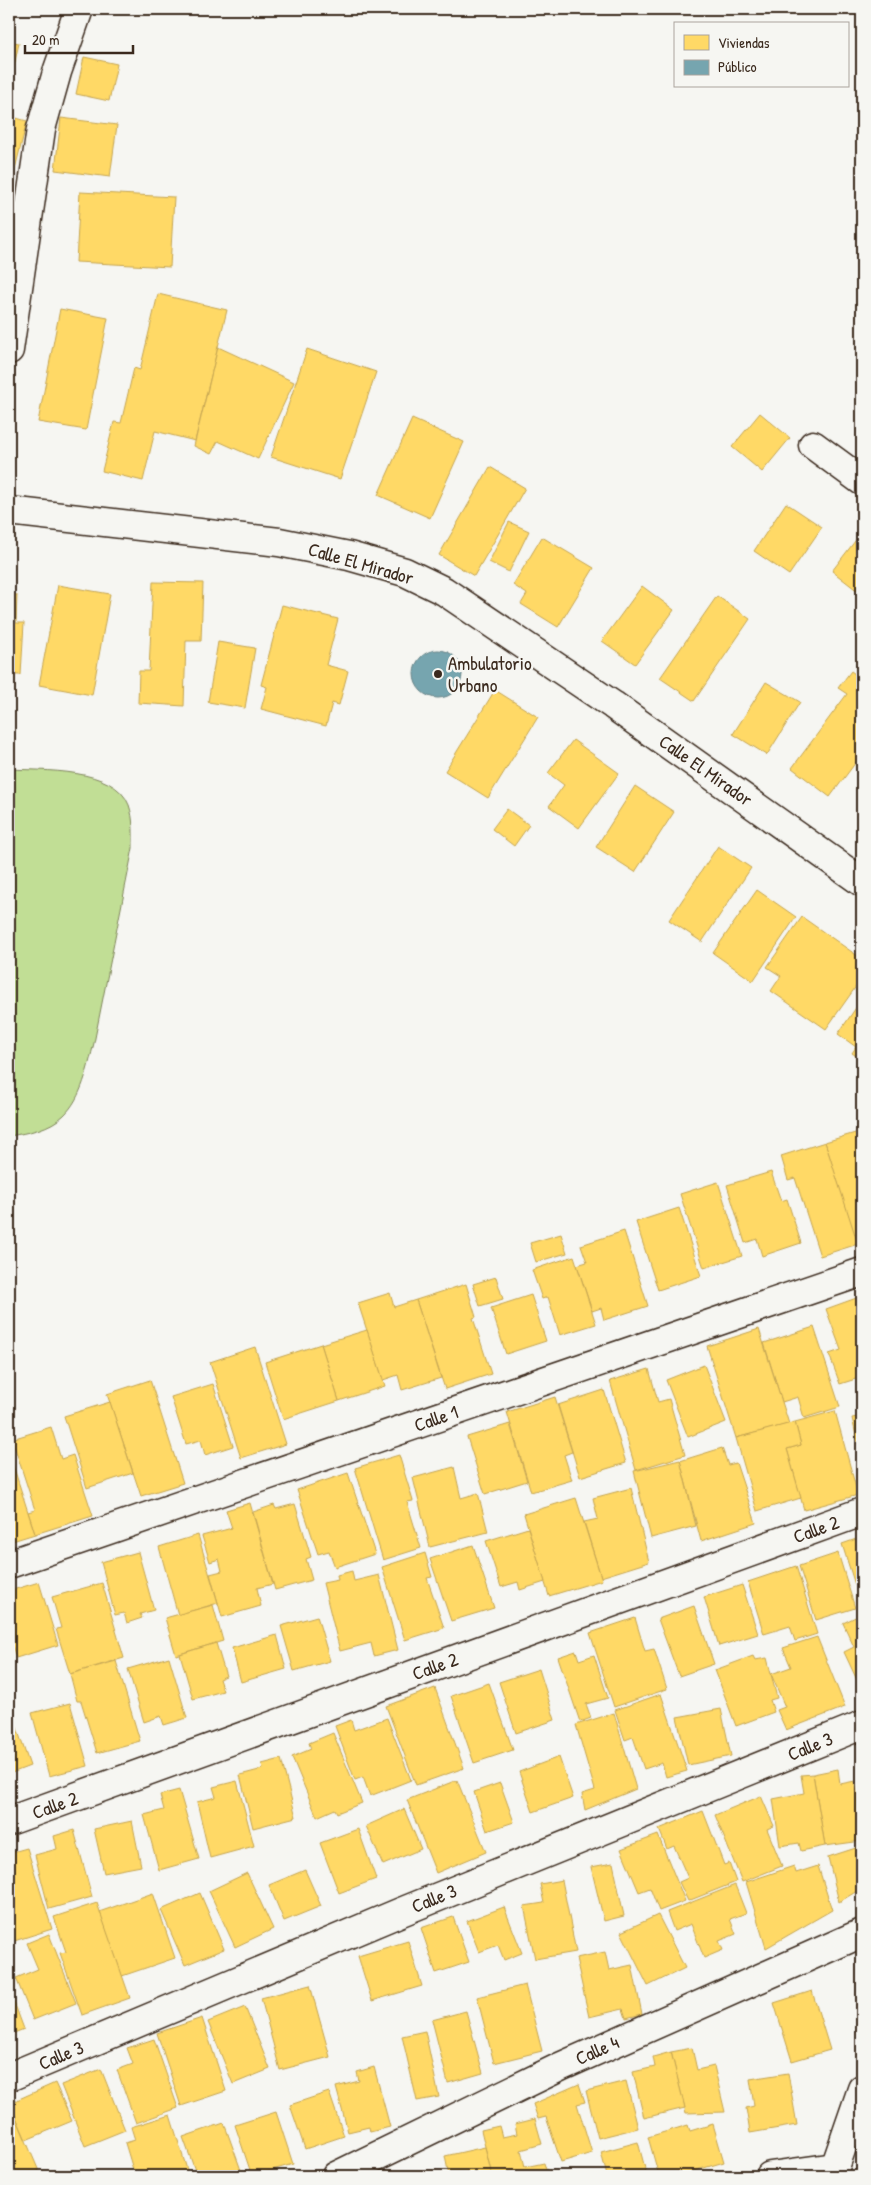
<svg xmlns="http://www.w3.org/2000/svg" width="871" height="2185" font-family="'Patrick Hand',sans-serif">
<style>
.green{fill:#c1de95;stroke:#7e845a}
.homes{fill:#ffd966;stroke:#c4a450}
.public{fill:#76a5af;stroke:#648084}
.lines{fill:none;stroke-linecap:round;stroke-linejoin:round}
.minor-casing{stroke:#3b2a1e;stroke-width:31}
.minor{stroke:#f6f6f2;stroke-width:28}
.poi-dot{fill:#3b2a1e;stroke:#f6f6f2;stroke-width:2}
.labels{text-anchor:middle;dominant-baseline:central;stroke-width:5;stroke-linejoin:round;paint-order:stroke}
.street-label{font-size:19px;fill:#3b2a1e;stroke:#f6f6f2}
.poi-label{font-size:19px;fill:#3b2a1e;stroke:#f6f6f2;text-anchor:start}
</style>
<rect width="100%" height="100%" fill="#f6f6f2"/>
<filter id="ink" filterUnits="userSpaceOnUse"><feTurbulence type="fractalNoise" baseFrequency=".02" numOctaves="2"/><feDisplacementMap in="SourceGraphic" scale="10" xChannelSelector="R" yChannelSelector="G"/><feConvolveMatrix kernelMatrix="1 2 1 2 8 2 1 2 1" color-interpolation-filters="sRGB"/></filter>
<g filter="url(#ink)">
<path class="green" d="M9 769C42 771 115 767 129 805 134 819 133 834 133 848L94 1043C88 1067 82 1098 64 1115 50 1129 27 1133 9 1136Z"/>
<g class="homes">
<path d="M9 41 19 43 14 66 9 65Z"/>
<path d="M84 57 117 64 109 101 76 94Z"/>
<path d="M9 116 27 121 9 193Z"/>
<path d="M61 118 117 125 110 177 55 170Z"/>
<path d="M80 192 174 197 170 267 76 262Z"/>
<path d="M158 294 227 310 195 441 155 431 143 481 102 471 114 422 121 423 134 368 140 370Z"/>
<path d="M60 309 108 318 86 430 38 422Z"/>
<path d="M218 347 294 382 258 459 218 441 211 454 194 446Z"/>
<path d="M307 349 376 372 340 479 271 457Z"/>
<path d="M760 413 790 438 762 472 732 447Z"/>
<path d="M412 419 464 442 430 518 378 495Z"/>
<path d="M490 467 525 488 474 576 439 555Z"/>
<path d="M786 503 822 527 789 575 754 551Z"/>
<path d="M509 522 529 531 509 572 489 562Z"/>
<path d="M862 532V587L859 592 832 571Z"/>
<path d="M542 537 594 568 558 627 521 604 527 594 513 585Z"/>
<path d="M153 582 203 583 201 641H186L184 706 138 703 139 671H149Z"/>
<path d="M58 585 110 594 92 695 39 685Z"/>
<path d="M642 586 674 610 635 664 602 641Z"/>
<path d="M9 594 17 595 16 623H24L21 675H9Z"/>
<path d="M717 596 750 619 694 701 660 678Z"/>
<path d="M282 605 338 619 326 665 348 671 339 705 332 703 326 726 261 709 267 687 261 685Z"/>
<path d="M218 642 255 648 245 708 208 702Z"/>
<path d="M851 671 862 679V754L830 797 792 768 847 694 838 688Z"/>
<path d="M766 682 800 702 767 755 733 734Z"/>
<path d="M495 690 538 717 488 798 445 771Z"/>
<path d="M573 740 619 773 579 828 549 806 564 785 548 773Z"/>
<path d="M635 786 674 812 635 872 596 847Z"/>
<path d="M507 809 529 825 514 846 492 829Z"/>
<path d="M718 846 751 868 702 942 669 920Z"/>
<path d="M757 890 796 917 753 981 713 953Z"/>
<path d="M802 917 862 959V978L826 1029 771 991 781 976 767 967Z"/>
<path d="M862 999V1060L852 1053 856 1047 838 1034Z"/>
<path d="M862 1131V1236L855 1238 825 1142Z"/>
<path d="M825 1142 858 1244 820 1256 795 1178 788 1180 781 1156Z"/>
<path d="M771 1172 781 1201 787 1199 801 1243 762 1256 757 1239 745 1243 727 1185Z"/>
<path d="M718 1182 742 1256 704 1268 680 1194Z"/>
<path d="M679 1208 701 1276 658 1290 636 1222Z"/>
<path d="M624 1231 648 1306 604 1320 601 1308 592 1311 577 1265 587 1262 581 1245Z"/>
<path d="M561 1234 567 1253 536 1262 530 1243Z"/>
<path d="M574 1256 596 1324 560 1335 548 1297 542 1299 532 1270Z"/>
<path d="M496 1277 503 1299 480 1306 473 1284Z"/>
<path d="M466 1284 476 1317 473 1318 491 1374 445 1389 416 1300Z"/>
<path d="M390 1293 394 1307 416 1300 441 1378 402 1390 398 1375 383 1380 358 1303Z"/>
<path d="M531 1295 546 1341 506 1354 491 1308Z"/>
<path d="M862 1296V1377L840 1384 829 1354 841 1350 826 1309Z"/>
<path d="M814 1327 840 1407 804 1418 798 1397 782 1402 764 1343Z"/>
<path d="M759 1329 789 1424 736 1438 707 1346Z"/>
<path d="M367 1330 385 1386 339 1401 321 1344Z"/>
<path d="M321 1344 339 1401 283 1419 265 1362Z"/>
<path d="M255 1347 286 1444 241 1458 210 1362Z"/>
<path d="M704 1365 726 1422 688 1437 666 1380Z"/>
<path d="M649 1369 658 1402 669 1399 685 1455 636 1470 610 1381Z"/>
<path d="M150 1380 183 1483 141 1496 107 1394Z"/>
<path d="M213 1384 233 1446 205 1455 201 1440 186 1444 171 1397Z"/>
<path d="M604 1390 626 1463 580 1477 558 1405Z"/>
<path d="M555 1397 572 1452 564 1455 572 1480 531 1492 507 1412Z"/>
<path d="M110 1402 133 1473 87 1488 64 1416Z"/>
<path d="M835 1411 858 1495 804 1510 787 1449 801 1445 795 1422Z"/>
<path d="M862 1416V1462L852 1418Z"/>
<path d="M795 1422 801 1445 787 1449 801 1498 757 1511 736 1438Z"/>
<path d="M510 1424 527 1481 485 1494 467 1437Z"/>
<path d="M51 1427 61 1459 73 1455 93 1516 35 1534 28 1512 35 1510 12 1439Z"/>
<path d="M722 1448 728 1465 736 1463 756 1523 701 1541 680 1461Z"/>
<path d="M399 1455 413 1501 407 1502 421 1548 383 1560 355 1468Z"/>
<path d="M680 1460 696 1526 651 1538 634 1471Z"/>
<path d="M12 1462 35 1534 9 1542V1463Z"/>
<path d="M454 1467 461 1498 478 1493 488 1532 430 1547 413 1478Z"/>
<path d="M348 1473 375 1554 335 1567 329 1551 318 1554 297 1490Z"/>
<path d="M631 1488 649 1562 601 1577 584 1522 598 1519 593 1498Z"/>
<path d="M576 1498 602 1580 549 1596 524 1514Z"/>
<path d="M250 1503 273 1584 257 1588 261 1606 222 1617 210 1574 222 1571 219 1559 210 1562 202 1536 232 1528 226 1510Z"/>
<path d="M295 1504 311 1557 306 1559 312 1580 275 1590 253 1512 274 1505 276 1509Z"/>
<path d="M528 1528 545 1582 520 1590 518 1582 501 1587 486 1541Z"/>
<path d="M198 1535 218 1603 178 1615 159 1547Z"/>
<path d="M862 1537V1607L842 1544Z"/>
<path d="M473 1545 494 1608 451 1621 430 1559Z"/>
<path d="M138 1552 154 1610 140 1614 142 1618 127 1623 124 1613 115 1615 101 1562Z"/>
<path d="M425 1553 432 1577 427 1578 444 1628 405 1640 382 1567Z"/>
<path d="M838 1553 855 1608 816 1620 799 1566Z"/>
<path d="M796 1566 817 1634 795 1641 790 1626 764 1634 748 1582Z"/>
<path d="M352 1571 354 1581 379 1575 398 1650 374 1656 371 1643 340 1651 323 1583 338 1580 337 1575Z"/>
<path d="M39 1582 58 1645 16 1658 9 1635V1591Z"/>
<path d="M102 1583 124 1658 70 1674 56 1629 61 1628 52 1597Z"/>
<path d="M742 1585 758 1634 719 1646 704 1597Z"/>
<path d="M213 1605 223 1641 176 1655 165 1618Z"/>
<path d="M694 1606 714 1664 679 1676 658 1619Z"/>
<path d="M862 1614V1677L857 1680 844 1652 854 1647 843 1623Z"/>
<path d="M317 1616 330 1661 294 1671 281 1626Z"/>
<path d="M635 1618 645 1651 654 1649 667 1689 614 1707 590 1633Z"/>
<path d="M277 1635 286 1669 241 1682 232 1648Z"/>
<path d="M817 1637 845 1707 786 1730 777 1710 785 1707 771 1674 791 1667 783 1648Z"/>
<path d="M216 1643 226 1676 219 1679 223 1691 193 1699 180 1654Z"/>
<path d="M576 1651 579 1660 594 1655 608 1698 586 1704 591 1718 580 1722 558 1657Z"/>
<path d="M753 1656 755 1660 767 1658 777 1698 770 1700 774 1712 736 1726 715 1670Z"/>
<path d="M169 1657 187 1718 164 1725 161 1716 144 1722 128 1669Z"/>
<path d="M116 1661 140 1741 97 1753 81 1701H77L70 1674Z"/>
<path d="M539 1669 555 1720 516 1733 499 1682Z"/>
<path d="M489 1683 513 1750 474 1763 451 1696Z"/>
<path d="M435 1688 464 1768 416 1785 386 1706Z"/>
<path d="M661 1694 687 1771 666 1777 662 1763 644 1769 633 1737 625 1740 615 1710Z"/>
<path d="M70 1703 88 1766 49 1776 32 1713Z"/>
<path d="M9 1705 30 1766 9 1774Z"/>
<path d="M721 1709 731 1756 688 1765 677 1717Z"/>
<path d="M614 1713 636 1789 585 1810 582 1794 595 1790 576 1725Z"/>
<path d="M387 1718 411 1780 370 1796 363 1777 355 1780 335 1726 351 1720 354 1730Z"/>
<path d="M333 1733 362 1803 337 1813 335 1809 317 1817 292 1757 311 1749 309 1743Z"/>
<path d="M559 1757 573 1798 533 1812 519 1772Z"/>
<path d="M281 1759 296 1817 253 1828 240 1775 263 1769 262 1764Z"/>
<path d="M838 1769 840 1784 855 1781 862 1824V1841L825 1846 813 1774Z"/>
<path d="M813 1774 825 1846 801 1851 799 1843 780 1846 773 1799 804 1793 801 1775Z"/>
<path d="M457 1780 486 1852 436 1873 407 1800Z"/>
<path d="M237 1781 254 1846 210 1858 197 1802 216 1797 213 1787Z"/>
<path d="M500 1783 514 1822 487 1831 474 1792Z"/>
<path d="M179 1790 199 1859 159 1870 144 1815 164 1810 160 1795Z"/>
<path d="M761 1796 774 1826 767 1829 782 1866 742 1882 715 1815Z"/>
<path d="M404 1809 421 1849 383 1865 366 1826Z"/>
<path d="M703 1811 724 1865 729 1863 736 1882 688 1901 679 1882 688 1878 674 1846 667 1849 659 1829Z"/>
<path d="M132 1821 141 1866 104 1873 94 1829Z"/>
<path d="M358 1829 376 1879 339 1893 320 1843Z"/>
<path d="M74 1830 92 1897 49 1909 35 1855 57 1849 54 1836Z"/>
<path d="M658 1835 685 1901 659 1911 650 1888 639 1892 621 1849Z"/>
<path d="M862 1846V1888L839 1902 828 1857Z"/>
<path d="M27 1848 52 1929 11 1942 9 1933V1866H11L9 1853Z"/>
<path d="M613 1863 624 1916 604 1921 591 1867Z"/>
<path d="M794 1866 796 1873 818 1866 832 1910 766 1948 746 1882Z"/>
<path d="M305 1870 321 1906 284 1921 269 1885Z"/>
<path d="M247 1873 273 1929 235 1947 209 1891Z"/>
<path d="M562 1880 576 1952 535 1959 524 1906 544 1903 540 1884Z"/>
<path d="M735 1885 746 1913 730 1919 736 1934 719 1941 723 1950 704 1958 691 1924 674 1931 667 1912Z"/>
<path d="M153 1893 175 1958 122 1976 99 1912Z"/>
<path d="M200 1893 224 1949 185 1965 161 1910Z"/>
<path d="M97 1903 130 1998 82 2015 60 1953 66 1952 54 1917Z"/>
<path d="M504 1907 522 1953 504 1960 498 1945 479 1952 467 1921Z"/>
<path d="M658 1915 685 1968 648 1986 621 1932Z"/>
<path d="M453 1917 469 1962 436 1973 421 1928Z"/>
<path d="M49 1934 76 2003 33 2020 16 1978 38 1969 27 1943Z"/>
<path d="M408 1941 422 1986 372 2001 358 1956Z"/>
<path d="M605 1952 609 1970 632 1965 642 2014 626 2018 623 2009 589 2017 576 1958Z"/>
<path d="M310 1985 330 2057 280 2070 261 1998Z"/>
<path d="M525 1985 542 2051 494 2063 477 1997Z"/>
<path d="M9 1989 24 2029 9 2035Z"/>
<path d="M812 1991 830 2050 792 2061 774 2003Z"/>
<path d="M245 2007 270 2069 233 2084 208 2022Z"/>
<path d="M466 2011 483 2073 448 2083 432 2020Z"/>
<path d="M202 2018 226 2091 181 2106 157 2033Z"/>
<path d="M425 2031 439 2097 417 2101 402 2036Z"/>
<path d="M154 2039 178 2108 136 2123 117 2070 133 2064 127 2048Z"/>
<path d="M692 2048 697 2070 714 2066 725 2112 686 2113 671 2052Z"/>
<path d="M671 2052 685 2108 644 2118 633 2072 655 2067 653 2057Z"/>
<path d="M374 2067 390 2127 370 2132 369 2127 348 2132 336 2087 359 2081 357 2072Z"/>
<path d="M101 2069 125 2130 85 2146 61 2085Z"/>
<path d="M788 2073 797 2125 750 2133 746 2108 754 2106 750 2079Z"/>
<path d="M626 2081 638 2128 598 2138 586 2091Z"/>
<path d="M55 2083 72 2121 26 2140 10 2103Z"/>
<path d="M579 2084 585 2102 577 2104 592 2153 561 2162 546 2117 538 2119 533 2104Z"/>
<path d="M329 2092 344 2136 305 2149 290 2105Z"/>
<path d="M9 2101 41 2176H9Z"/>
<path d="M276 2112 293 2164 252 2176 235 2125Z"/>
<path d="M170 2115 189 2176H135L125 2143 135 2140 131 2127Z"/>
<path d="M535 2119 542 2144 521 2150 525 2167 544 2163 548 2176H492L481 2130 499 2126 502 2137 517 2134 515 2124Z"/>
<path d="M224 2123 242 2173 230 2176H197L183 2137Z"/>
<path d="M713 2124 724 2162 677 2176H659L648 2137 688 2125 690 2131Z"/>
<path d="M638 2142 647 2176H607L601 2152Z"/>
<path d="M485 2147 492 2176H449L445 2156Z"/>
<path d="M388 2171 389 2176H376Z"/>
</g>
<circle class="public" cx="438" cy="674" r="24"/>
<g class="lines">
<defs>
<g id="minor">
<path d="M9 350 41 129 57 72 79 9"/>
<path d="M813 445 862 481"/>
<path d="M9 511 279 542 349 556 405 572 444 591 613 705 862 882"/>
<path d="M9 1564 862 1272"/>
<path d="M9 1821 862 1512"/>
<path d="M9 2077 401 1912 862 1725"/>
<path d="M336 2176 562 2066 862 1933"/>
<path d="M770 2176 835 2167"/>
<path d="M832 2176 862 2089"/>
</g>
</defs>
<use href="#minor" class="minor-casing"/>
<use href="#minor" class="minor"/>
</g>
</g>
<circle class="poi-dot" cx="438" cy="674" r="5"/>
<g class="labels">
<g class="street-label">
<text transform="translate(361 563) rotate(16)">Calle El Mirador</text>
<text transform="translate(706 770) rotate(35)">Calle El Mirador</text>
<text transform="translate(436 1418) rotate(-19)">Calle 1</text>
<text transform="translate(816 1529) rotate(-20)">Calle 2</text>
<text transform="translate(435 1666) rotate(-20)">Calle 2</text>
<text transform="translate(810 1746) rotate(-22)">Calle 3</text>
<text transform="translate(55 1805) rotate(-20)">Calle 2</text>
<text transform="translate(434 1898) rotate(-22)">Calle 3</text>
<text transform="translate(597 2050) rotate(-24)">Calle 4</text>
<text transform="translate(61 2055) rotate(-23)">Calle 3</text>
</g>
<g class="poi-label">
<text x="448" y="663">Ambulatorio<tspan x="448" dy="22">Urbano</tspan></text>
</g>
</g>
<rect width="871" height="2185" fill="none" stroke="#f6f6f2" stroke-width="30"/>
<rect x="15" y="15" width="841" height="2155" fill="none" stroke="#3b2a1e" stroke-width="2" filter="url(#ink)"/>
<rect x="674" y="22" width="175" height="65" fill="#f6f6f2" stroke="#aba49d"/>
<rect x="684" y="35" width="25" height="15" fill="#ffd966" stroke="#aba49d"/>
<text x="718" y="48" font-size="15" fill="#3b2a1e">Viviendas</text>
<rect x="684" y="60" width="25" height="15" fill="#76a5af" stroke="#aba49d"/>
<text x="718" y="72" font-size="15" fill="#3b2a1e">Público</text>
<path d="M25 45v8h108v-8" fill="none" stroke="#3b2a1e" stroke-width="2.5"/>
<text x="32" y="45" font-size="15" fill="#3b2a1e" stroke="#f6f6f2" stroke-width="4" paint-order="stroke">20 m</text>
</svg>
